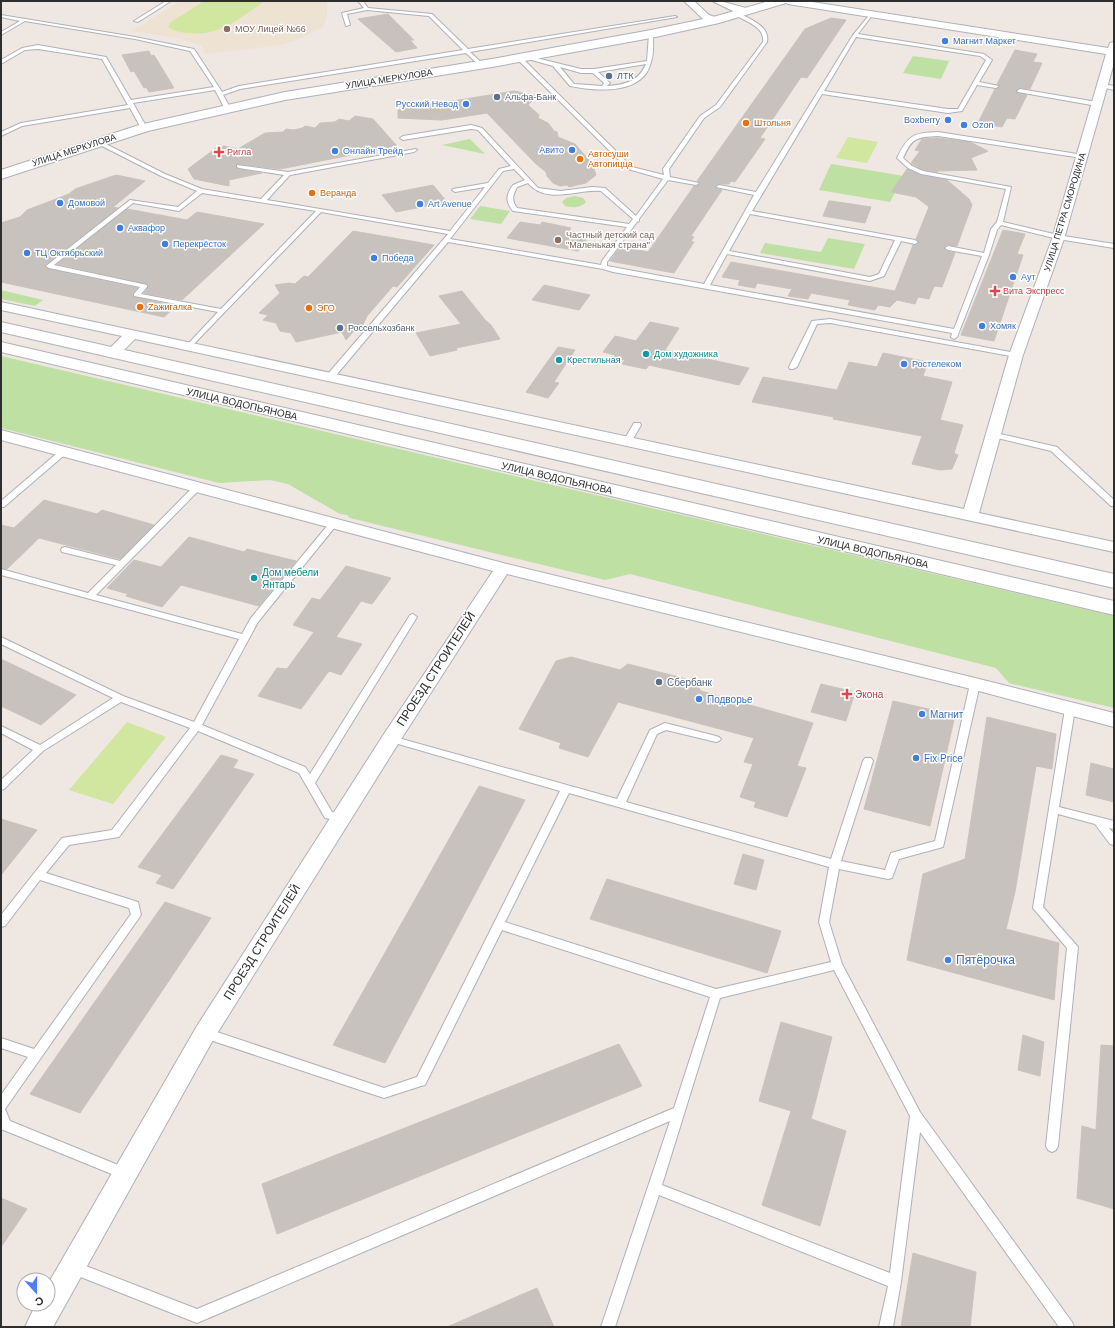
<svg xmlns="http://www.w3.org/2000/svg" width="1115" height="1328" font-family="Arial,sans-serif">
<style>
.education{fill:#eee2d3}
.green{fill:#bfe0a3}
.pitch{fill:#d1e69f}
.building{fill:#c7c2bd;stroke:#cac3bb}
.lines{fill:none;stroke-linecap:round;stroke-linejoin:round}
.service-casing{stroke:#aeb1b9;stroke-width:2}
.minor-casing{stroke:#aeb1b9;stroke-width:2}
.tertiary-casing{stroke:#aeb1b9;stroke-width:2}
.secondary-casing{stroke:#aeb1b9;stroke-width:2}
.service{fill:#fff;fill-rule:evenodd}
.minor{fill:#fff;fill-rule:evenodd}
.tertiary{fill:#fff;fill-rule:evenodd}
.secondary{fill:#fff;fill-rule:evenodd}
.education-dot{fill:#8d6e63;stroke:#fff;stroke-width:1.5}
.shop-dot{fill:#3f7fe0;stroke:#fff;stroke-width:1.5}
.service-dot{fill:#5c6f8a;stroke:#fff;stroke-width:1.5}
.food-dot{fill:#e8710a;stroke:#fff;stroke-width:1.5}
.health-dot{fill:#e0444e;stroke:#fff;stroke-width:1.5}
.culture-dot{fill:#0f9aa8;stroke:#fff;stroke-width:1.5}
.labels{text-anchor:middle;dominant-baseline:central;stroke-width:3;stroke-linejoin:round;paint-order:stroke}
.far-education-label{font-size:9px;fill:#785e54;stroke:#fff;text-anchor:start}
.far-shop-label{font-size:9px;fill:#366cbe;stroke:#fff;text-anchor:start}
.far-service-label{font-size:9px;fill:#4e5e75;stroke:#fff;text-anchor:start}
.far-street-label{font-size:9px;fill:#2e2e2e;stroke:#fff}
.far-food-label{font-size:9px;fill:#c56008;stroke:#fff;text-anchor:start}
.far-health-label{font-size:9px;fill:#be3a42;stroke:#fff;text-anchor:start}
.far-culture-label{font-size:9px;fill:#0d838f;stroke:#fff;text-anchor:start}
.street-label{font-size:10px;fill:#2e2e2e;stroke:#fff}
.culture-label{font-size:10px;fill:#0d838f;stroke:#fff;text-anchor:start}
.service-label{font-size:10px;fill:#4e5e75;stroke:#fff;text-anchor:start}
.health-label{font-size:10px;fill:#be3a42;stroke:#fff;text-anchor:start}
.shop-label{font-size:10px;fill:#366cbe;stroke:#fff;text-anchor:start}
.near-street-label{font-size:12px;fill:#2e2e2e;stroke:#fff}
.near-shop-label{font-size:12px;fill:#366cbe;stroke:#fff;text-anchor:start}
</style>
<rect width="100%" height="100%" fill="#eee7e2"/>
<path class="education" d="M180 1H343L327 2V15L323 27 301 38 282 45 205 54 202 46 178 38 131 31Z"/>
<g class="green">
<path d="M913 56 949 61 941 79 903 73Z"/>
<path d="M470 139 485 154 442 145Z"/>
<path d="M831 164 904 176 890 202 819 190Z"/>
<path d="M575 196 583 198 586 202C580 208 574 208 565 206L562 202 566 198Z"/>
<path d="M480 206 510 211 501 224 470 219Z"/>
<path d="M828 238 865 244 854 269 760 253 765 243 821 252Z"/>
<path d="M1 290 43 300 35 306 1 299Z"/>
<path d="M1 356 1114 616V708L1009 683 996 668 630 574 605 580 350 518 347 515 340 514 288 484 270 480 219 483 1 428Z"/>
</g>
<g class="pitch">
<path d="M204 1H265C240 17 220 37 189 33 181 33 174 31 168 27L170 23Z"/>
<path d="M848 137 878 142 867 163 836 158Z"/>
<path d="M127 722 166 737 113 804 69 790Z"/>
</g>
<g class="building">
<path d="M388 14 414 40H410L417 48 396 52 358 19Z"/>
<path d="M831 18 846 20 807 78 801 77 760 138 765 139 735 182 731 181 729 184H719L715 186 716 188 722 190 691 236 694 237 691 241 694 242 674 273 610 261 621 246 648 252 694 186 700 184V182L697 181 805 29Z"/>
<path d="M1015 50 1037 54 1033 62 1042 63 1030 89 1020 88 1016 91 1018 93 1027 95 1015 119 1007 118 1002 127 978 123 995 89 1000 86 997 84Z"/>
<path d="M149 51 151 56 154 55 174 88 149 92 146 87 144 88 134 71 131 72 122 55Z"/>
<path d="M514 91 537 96 528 105 539 115 538 118 548 123 554 131 557 132 558 137 575 144 595 167 594 169 596 175 586 183 569 187 567 185 560 186 553 183 547 176 546 172 535 163 487 113 442 120 398 118V110Z"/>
<path d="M355 116 373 119 397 146 280 169 237 164 236 167 238 169 262 173 229 180V186L194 179 188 169 216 148 220 149 223 146 238 149 265 133 283 132 286 129 293 130 303 128 305 126 315 128 320 123 335 122 339 119 349 121Z"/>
<path d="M938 138 970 142 988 151 971 158 977 170 936 171 938 172 923 170 911 163 920 151 915 150 922 139Z"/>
<path d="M907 169 921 175 947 180 969 199 972 205 957 246 948 245 944 248 947 251 955 253 942 287 934 286 929 299 918 297 915 304 897 300 890 307 878 305 875 310 848 305 850 300 811 293 808 299 788 296 792 289 757 283 755 288 738 285 740 280 722 277 731 262 895 291 913 245 919 242 916 239 929 207 916 197 891 192Z"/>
<path d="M116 175 145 181 113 207 118 208 44 266 49 269 137 288 132 294 134 297 176 306 164 317 1 282V223L20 217 27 210 69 194 75 189Z"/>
<path d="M433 185 447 202 396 212 382 195Z"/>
<path d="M829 201H831L871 207 865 223 823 216Z"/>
<path d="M127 209 187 220 197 212 264 224 182 300 144 293 148 288 147 284 57 264Z"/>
<path d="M520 222 540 225 542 222 571 228 569 231 590 235 578 251 507 238Z"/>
<path d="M1003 230 1025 234 1017 254 1023 255 994 341 961 335Z"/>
<path d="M353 231 434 245 397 287 393 286 367 316 362 327 353 332 346 340 342 332 296 342 291 333 280 331 276 323 263 320 268 315 259 313 280 293 275 285 289 283 295 284 304 276 308 277Z"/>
<path d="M544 285 590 295 579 310 532 300Z"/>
<path d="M462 291 486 321 491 325 500 339 456 348 457 350 430 356 416 333 461 324 439 296Z"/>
<path d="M650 322 679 328 665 350 749 368 739 385 649 365 646 369 622 364 625 360 613 358 615 355 603 352 615 336 636 341Z"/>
<path d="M558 347 575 350 554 382 559 383 548 398 526 392Z"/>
<path d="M883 353 928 362 923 376 952 382 940 420 963 425 954 453 958 455 952 469 940 470 912 464 922 436 833 419 834 417 752 402 763 377 837 390 849 362 877 367Z"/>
<path d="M44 500 97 514 102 510 154 525 120 559 39 538 7 569 1 568V525L14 528Z"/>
<path d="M189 537 244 552 247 549 296 561 259 606 181 585 162 607 126 596 128 594 107 588 134 560 161 567Z"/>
<path d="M346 566 391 578 372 604 361 601 336 637 362 644 341 675 329 671 301 709 258 696 277 668 287 669 314 632 293 625 312 598 320 600Z"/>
<path d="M571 657 620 670 628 664 694 681 701 691 813 723 797 766 806 768 787 817 754 807 756 802 740 797 753 764 744 762 754 738 618 702 588 757 559 748 561 743 519 729 556 661Z"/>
<path d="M1 659 76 695 41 725 1 706Z"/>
<path d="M821 684 855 692 846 721 811 712Z"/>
<path d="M893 701 955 715 930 826 864 809Z"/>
<path d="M987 717 1056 734 1052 769 1036 766 1015 892 1006 929 1059 943 1054 1000 907 960 923 874 965 859Z"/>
<path d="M221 755 238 760 233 768 254 774 173 889 156 883 162 875 138 867Z"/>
<path d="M1091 763 1114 769V802L1086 795Z"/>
<path d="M479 786 525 800 385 1063 333 1045Z"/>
<path d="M1 819 37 830 1 875Z"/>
<path d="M743 854 764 860 756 890 734 884Z"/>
<path d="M607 879 781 931 767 973 590 919Z"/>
<path d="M165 902 211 918 80 1113 30 1094Z"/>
<path d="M781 1022 832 1037 811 1119 846 1131 820 1226 762 1205 791 1111 759 1101Z"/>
<path d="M1023 1035 1044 1042 1040 1076 1018 1070Z"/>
<path d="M619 1044 642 1086 277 1234 262 1184Z"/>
<path d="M1101 1045 1114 1046V1209L1077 1198 1082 1126 1096 1130Z"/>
<path d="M1 1198 27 1209 1 1247Z"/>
<path d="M913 1253 976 1272 970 1327H901Z"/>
<path d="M537 1288 554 1327H447Z"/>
</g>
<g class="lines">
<defs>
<g id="service">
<path d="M166 1H171L138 22 134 21Z"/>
<path d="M358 1H363L368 8 432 14 468 49 675 16 677 17 470 52 483 64 484 65 481 67 466 53 240 89 223 95 231 109 228 111 225 109 215 90 133 103 147 128 144 130 141 128 130 108 22 126 1 136V132L21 123 128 105 102 59 38 49 25 50 1 64V60L22 48 38 45 106 57 131 100 214 87 190 51 135 39 25 21 1 35V32L20 21 1 17V15L135 37 194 49 222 92 239 86 463 50 429 16 367 10 347 14 350 25 346 26 342 13 364 8Z"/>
<path d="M735 13H739C751 20 770 26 767 42L720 107 704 118 669 169 670 177 699 183 696 185 668 180 639 219V221L637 222 607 262V266L704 284 754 195 716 187 719 185 756 192 853 35 871 13 873 14 858 34 984 54 992 60 979 82 999 86 996 88 977 85 962 111 948 113 822 94 752 211 915 240 918 242 915 244 901 241 884 276 870 281 727 254 710 285 954 329 982 256 948 250 945 248 948 246 984 253 991 229 997 222 1006 189 921 174 908 168 897 158C908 135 913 133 938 132L1084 155 1085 156 1082 158 938 136C916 137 912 138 903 158L912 166 923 171 1011 187 1003 222 1058 235 1114 244V248L1058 239 1001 225 997 230 989 255 957 337 954 339 951 337 952 333 613 272 603 269 448 242 333 379H327V375L448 234 321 212 191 347 189 348 186 346 187 345 218 312 134 296V294L140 287 49 268 46 266 130 200 178 207 197 191 161 176 96 143 95 142 98 140 165 174 202 189 261 199 284 175 239 168 237 167V165L288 172 416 149 417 150 414 152 290 175 267 200 450 231 485 187 455 192 452 190 453 189 488 183 499 169 511 166 478 130 471 129 403 140 400 138 403 136 471 125 482 128 538 188 561 191 592 187 605 188 636 216 663 179 628 169 516 58 521 57 632 167 664 175 663 169 700 116 716 105 763 42C765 27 747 22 735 15ZM856 37 980 56 986 60 958 109H948L824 91ZM514 169 525 180 513 185C506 195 505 201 513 211L627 227 602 261 601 265 450 239 503 171ZM528 183C547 205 577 189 601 191L633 219 629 224 517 208C511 200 513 195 517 187ZM202 193 316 211 221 309 141 294 147 287V285L54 265 133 203 179 211ZM750 214 895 240 879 274 870 277 729 251Z"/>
<path d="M651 33 653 34C653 43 654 54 651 62 643 96 595 91 570 86L553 66 521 57 524 55 581 69H594L647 61 649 34ZM646 64C639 81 625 85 607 86L610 83 598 72ZM560 67 581 73H593L604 83 602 86 574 84Z"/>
<path d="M1103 84 1114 86V90L1101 87V85Z"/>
<path d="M1020 89 1097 102 1100 104 1097 106 1018 92 1017 91Z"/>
<path d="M830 319 1016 353 1020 355 1016 357 830 323 817 324 797 367 793 369H790L789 367 812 321Z"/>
<path d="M634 423H640L641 425 630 444H624L623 442Z"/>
<path d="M989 432H992L1057 447 1114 500V506H1111L1051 451 989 436Z"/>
<path d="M62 449H65L69 451 4 507H1V501Z"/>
<path d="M196 484H199L203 486 96 595 242 634 251 618 332 520H338L339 522 258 622 202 725 305 767 310 774 410 615 413 614 417 617 315 783 332 812 345 814 346 817 345 820 341 821 325 818 299 773 198 731 119 837 69 845 46 873 138 902 141 915 5 1109 10 1121 128 1169 130 1173 128 1177 124 1179 1 1129V1095L28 1057 1 1048V1038L34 1049 131 914 129 908 40 880 5 926 1 927V915L62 838 112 830 190 728 121 702 43 751 4 789 1 790V780L33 750 1 733V726L40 745 113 698 1 644V637L123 696 194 722 239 639 1 575V569L88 593 116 565 62 552 61 550 62 548 65 547 120 561Z"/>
<path d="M975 681 980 684 943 847 899 859 892 878 888 879 839 869 829 922 842 964 920 1112 1072 1322 1074 1327H1059L920 1132 901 1282 893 1327H879L888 1286 659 1195 615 1327H601L670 1121 197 1323 68 1272 67 1267 68 1262 73 1261 197 1309 674 1108 710 997 502 930 425 1085 421 1086 384 1098 201 1037 199 1033 201 1029 205 1028 384 1088 417 1077 560 791 388 741 386 739 388 737 391 736 617 799 650 730 665 723 716 736 719 737 721 739 719 741 716 742 666 730 657 734 626 802 831 859 863 761 865 758H871L873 761 841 861 885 870 891 853 935 841 970 684ZM569 793 829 867 819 922 831 962 716 989 505 922ZM834 970 910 1116 890 1273 662 1185 720 998Z"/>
<path d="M1070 706 1075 709 1059 807 1114 821V829L1109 828 1114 834V845L1110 844 1095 824 1058 814 1043 907 1078 947 1058 1146 1056 1150 1052 1152 1048 1150 1046 1146 1067 948 1033 908 1065 709Z"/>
</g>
<g id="minor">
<path d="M684 1H694L709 15 718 18 720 20 715 23 703 19Z"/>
<path d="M712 1C726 1 737 6 750 9L752 11 747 14 733 11Z"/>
<path d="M783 1H806L1108 48 1110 43 1114 42V63L1064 239 1023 355 979 513 1114 542V552L135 339C127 346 120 358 108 355L106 352 122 336 1 310V302L964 509 1009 355 1052 239 1106 54 788 4Z"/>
<path d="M1 430 503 563 975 678 1114 713V727L975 690 507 574 398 744 213 1040 53 1327H25L36 1304H48V1284L197 1026 384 734 493 571 1 440Z"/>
</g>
<path id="tertiary" d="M769 1H788L786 3 719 23 651 38 492 67 285 100 148 131 1 179V170L139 125 285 92 492 59 651 30 713 17Z"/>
<g id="secondary">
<path d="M1 322 1114 574V588L1 332Z"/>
<path d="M1 342 1114 601V615L1 352Z"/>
</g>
</defs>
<use href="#service" class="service-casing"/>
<use href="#minor" class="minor-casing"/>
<use href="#tertiary" class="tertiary-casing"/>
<use href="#secondary" class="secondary-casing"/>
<use href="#service" class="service"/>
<use href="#minor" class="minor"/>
<use href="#tertiary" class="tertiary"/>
<use href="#secondary" class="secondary"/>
</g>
<g class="education-dot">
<circle cx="227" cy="29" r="4"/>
<circle cx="558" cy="240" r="4"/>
</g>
<g class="shop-dot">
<circle cx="945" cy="41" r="4"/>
<circle cx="466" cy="104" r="4"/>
<circle cx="948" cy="120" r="4"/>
<circle cx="964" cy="125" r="4"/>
<circle cx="572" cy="150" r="4"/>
<circle cx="335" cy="151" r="4"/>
<circle cx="60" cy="203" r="4"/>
<circle cx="420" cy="204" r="4"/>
<circle cx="120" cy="228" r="4"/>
<circle cx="165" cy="244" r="4"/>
<circle cx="27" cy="253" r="4"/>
<circle cx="374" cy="258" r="4"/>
<circle cx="1013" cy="277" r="4"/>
<circle cx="982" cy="326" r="4"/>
<circle cx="904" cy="364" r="4"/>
<circle cx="699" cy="699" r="4"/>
<circle cx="922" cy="714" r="4"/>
<circle cx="916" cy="758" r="4"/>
<circle cx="948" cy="960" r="4"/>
</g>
<g class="service-dot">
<circle cx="609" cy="76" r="4"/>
<circle cx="497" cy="97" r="4"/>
<circle cx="340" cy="328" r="4"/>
<circle cx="659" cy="682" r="4"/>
</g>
<g class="food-dot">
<circle cx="746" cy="123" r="4"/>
<circle cx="580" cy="159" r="4"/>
<circle cx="312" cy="193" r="4"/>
<circle cx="140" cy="307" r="4"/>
<circle cx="309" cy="308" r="4"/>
</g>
<g class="health-dot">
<path d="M217 146h4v4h4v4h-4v4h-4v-4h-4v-4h4z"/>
<path d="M993 285h4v4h4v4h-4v4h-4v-4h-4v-4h4z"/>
<path d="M845 688h4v4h4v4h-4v4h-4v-4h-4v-4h4z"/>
</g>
<g class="culture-dot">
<circle cx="646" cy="354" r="4"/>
<circle cx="559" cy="360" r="4"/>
<circle cx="254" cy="578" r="4"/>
</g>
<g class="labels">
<g class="far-education-label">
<text x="235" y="29">МОУ Лицей №66</text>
<text x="566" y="235">Частный детский сад<tspan x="566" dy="10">"Маленькая страна"</tspan></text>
</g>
<g class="far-shop-label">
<text x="953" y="41">Магнит Маркет</text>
<text x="458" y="104" text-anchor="end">Русский Невод</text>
<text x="940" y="120" text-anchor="end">Boxberry</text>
<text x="972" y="125">Ozon</text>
<text x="564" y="150" text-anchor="end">Авито</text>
<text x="343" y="151">Онлайн Трейд</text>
<text x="68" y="203">Домовой</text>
<text x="428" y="204">Art Avenue</text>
<text x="128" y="228">Аквафор</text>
<text x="173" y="244">Перекрёсток</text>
<text x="35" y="253">ТЦ Октябрьский</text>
<text x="382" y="258">Победа</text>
<text x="1021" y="277">Аут</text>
<text x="990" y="326">Хомяк</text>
<text x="912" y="364">Ростелеком</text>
</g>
<g class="far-service-label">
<text x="617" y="76">ЛТК</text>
<text x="505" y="97">Альфа-Банк</text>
<text x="348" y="328">Россельхозбанк</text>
</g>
<g class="far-street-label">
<text transform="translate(389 79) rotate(-9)">УЛИЦА МЕРКУЛОВА</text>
<text transform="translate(74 150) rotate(-18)">УЛИЦА МЕРКУЛОВА</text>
<text transform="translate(1065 212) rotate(-73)">УЛИЦА ПЕТРА СМОРОДИНА</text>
</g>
<g class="far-food-label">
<text x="754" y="123">Штольня</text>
<text x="588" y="154">Автосуши<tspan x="588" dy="10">Автопицца</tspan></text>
<text x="320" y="193">Веранда</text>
<text x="148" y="307">Zажигалка</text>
<text x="317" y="308">ЭГО</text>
</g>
<g class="far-health-label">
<text x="227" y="152">Ригла</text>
<text x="1003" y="291">Вита Экспресс</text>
</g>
<g class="far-culture-label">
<text x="654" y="354">Дом художника</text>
<text x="567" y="360">Крестильная</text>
</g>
<g class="street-label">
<text transform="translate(242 404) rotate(13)">УЛИЦА ВОДОПЬЯНОВА</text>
<text transform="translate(557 478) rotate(13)">УЛИЦА ВОДОПЬЯНОВА</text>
<text transform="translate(873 552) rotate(13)">УЛИЦА ВОДОПЬЯНОВА</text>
</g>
<g class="culture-label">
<text x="262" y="572">Дом мебели<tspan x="262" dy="12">Янтарь</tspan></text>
</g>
<g class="service-label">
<text x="667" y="682">Сбербанк</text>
</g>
<g class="health-label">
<text x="855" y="694">Экона</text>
</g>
<g class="shop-label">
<text x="707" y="699">Подворье</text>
<text x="930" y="714">Магнит</text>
<text x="924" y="758">Fix Price</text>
</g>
<g class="near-street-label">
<text transform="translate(436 669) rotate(-57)">ПРОЕЗД СТРОИТЕЛЕЙ</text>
<text transform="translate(262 942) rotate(-58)">ПРОЕЗД СТРОИТЕЛЕЙ</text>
</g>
<g class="near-shop-label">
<text x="956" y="960">Пятёрочка</text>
</g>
</g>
<rect width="1115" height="1328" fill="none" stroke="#2e2e2e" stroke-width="4"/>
<g transform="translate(36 1292) rotate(159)"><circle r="19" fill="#ffffff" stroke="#ababab"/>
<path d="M0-3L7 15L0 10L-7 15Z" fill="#4e80ee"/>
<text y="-6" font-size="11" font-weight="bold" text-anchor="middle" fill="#2e2e2e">С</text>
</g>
</svg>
